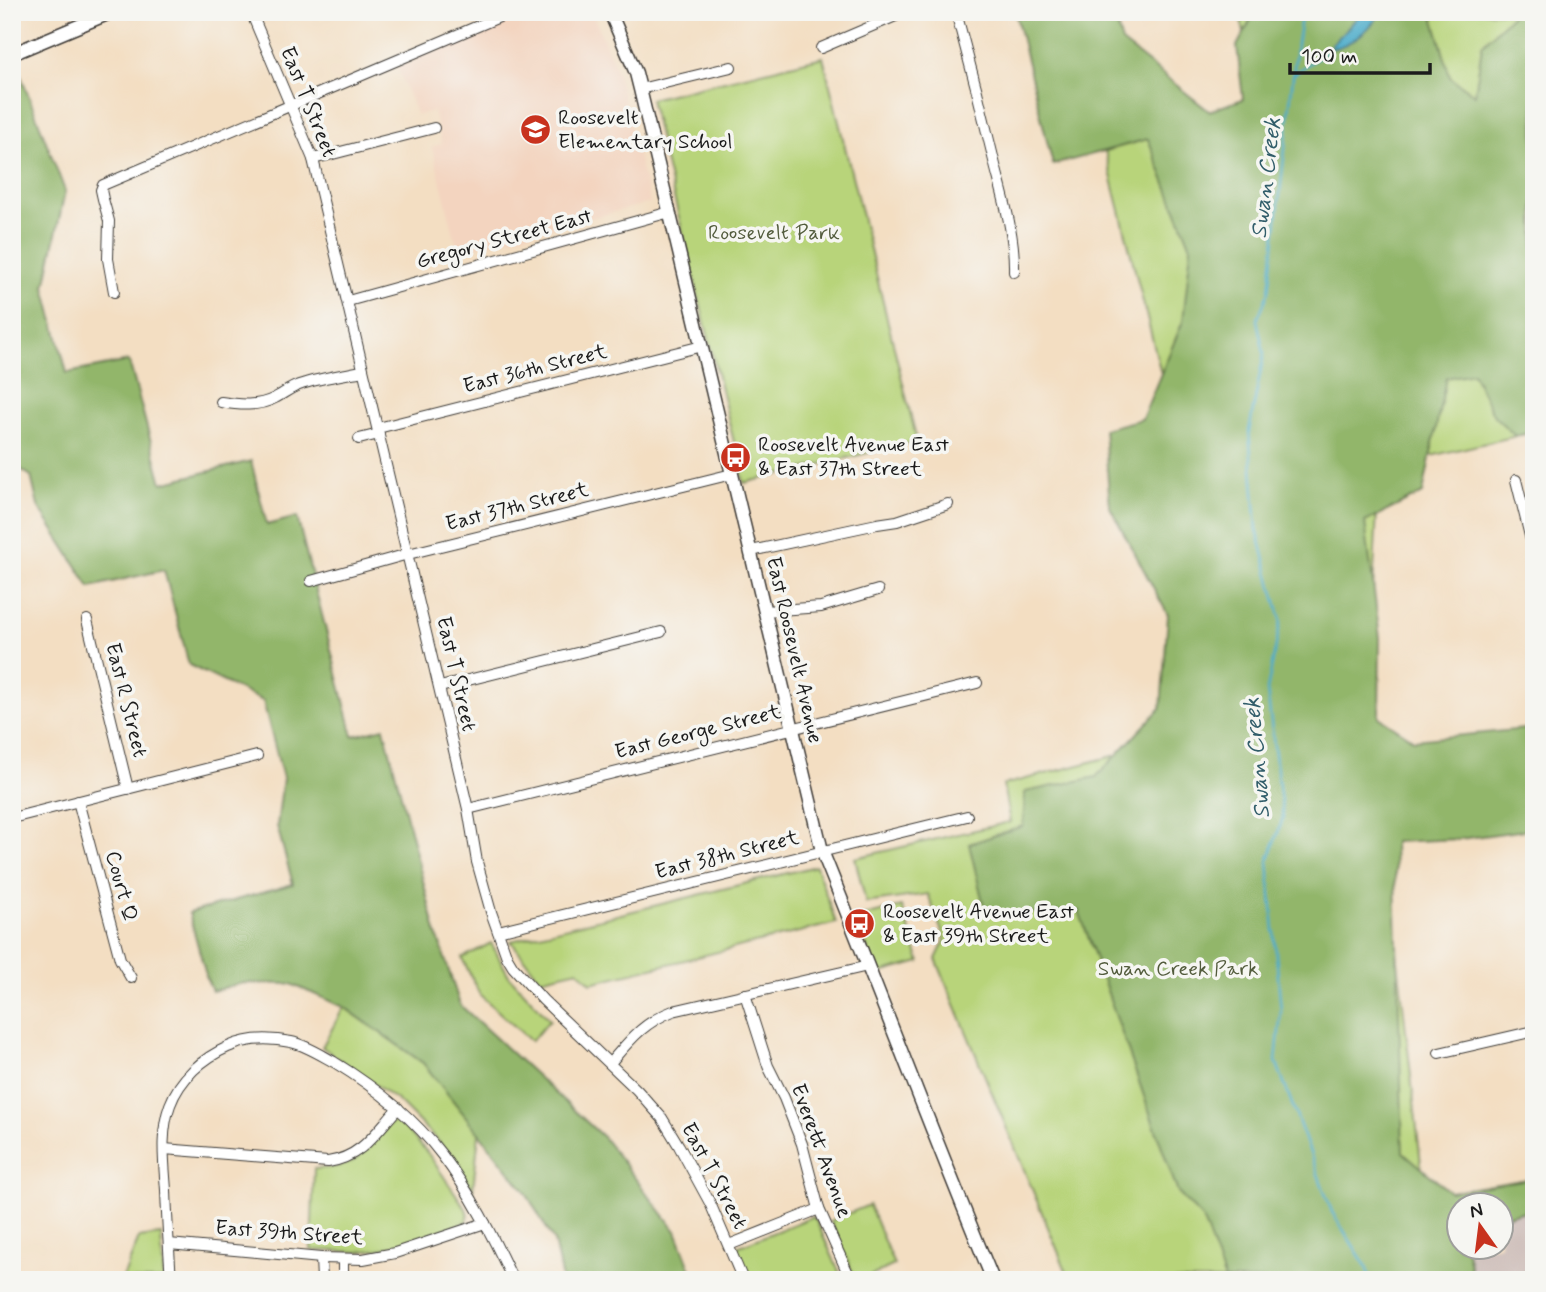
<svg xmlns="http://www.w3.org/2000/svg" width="1546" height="1292" font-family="Mynerve,sans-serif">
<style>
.built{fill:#f3d4bf}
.industrial{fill:#cfc0bb}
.green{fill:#b8d47a;stroke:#6a784b;stroke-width:2}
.forest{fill:#92b66a;stroke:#576943;stroke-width:2}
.water{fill:#4bacca;stroke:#346473;stroke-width:2}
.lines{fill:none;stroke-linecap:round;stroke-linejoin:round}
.stream{stroke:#4bacca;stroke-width:2.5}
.minor-casing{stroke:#3c3935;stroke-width:12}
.tertiary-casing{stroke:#3c3935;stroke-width:15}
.minor{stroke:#fff;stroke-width:10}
.tertiary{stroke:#fff;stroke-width:12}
.labels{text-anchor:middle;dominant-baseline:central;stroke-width:7;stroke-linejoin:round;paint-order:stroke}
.street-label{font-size:21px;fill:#1c1c1c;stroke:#f6f6f2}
.poi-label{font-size:21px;fill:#1c1c1c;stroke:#f6f6f2;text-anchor:start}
.park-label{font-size:21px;fill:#535c3d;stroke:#f6f6f2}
.water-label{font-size:23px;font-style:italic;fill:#315d6a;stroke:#f6f6f2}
</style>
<rect width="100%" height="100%" fill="#f6f6f2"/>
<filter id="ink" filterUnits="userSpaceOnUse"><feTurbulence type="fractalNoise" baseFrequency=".0143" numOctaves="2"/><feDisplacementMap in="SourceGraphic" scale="14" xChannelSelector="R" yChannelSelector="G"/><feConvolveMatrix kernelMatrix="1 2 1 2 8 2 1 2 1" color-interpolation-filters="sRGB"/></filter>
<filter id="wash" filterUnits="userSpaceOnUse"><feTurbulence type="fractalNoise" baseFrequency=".00686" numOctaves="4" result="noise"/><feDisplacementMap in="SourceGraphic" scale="28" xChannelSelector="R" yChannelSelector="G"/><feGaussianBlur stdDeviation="1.57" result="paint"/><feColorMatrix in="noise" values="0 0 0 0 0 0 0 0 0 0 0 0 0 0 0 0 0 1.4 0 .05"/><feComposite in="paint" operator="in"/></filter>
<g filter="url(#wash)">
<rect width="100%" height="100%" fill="#f3dec2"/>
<path class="built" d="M527 12H592L616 69 650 203 458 251 432 147 442 144 433 111 417 115 397 67Z"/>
<path class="industrial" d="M1534 1209V1280H1473L1466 1247 1500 1246 1501 1217Z"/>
<g class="green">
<path d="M1239 12H1534V432L1379 468 1368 696 1425 1199 1443 1280H1070L936 959 945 940 928 894 866 903 855 858 1010 822 1003 785 1243 722 1181 453 1105 151 1262 107Z"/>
<path d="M823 57 917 441 744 483 650 99Z"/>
<path d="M816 866 836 923 591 983 578 970 540 979 511 941Z"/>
<path d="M902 907 920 962 877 974 856 918Z"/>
<path d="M491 943 509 976 550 1020 531 1041 480 995 462 958Z"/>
<path d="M344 1007 423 1063 479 1133 473 1189 439 1142 398 1101 322 1047Z"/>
<path d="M397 1121 401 1123 427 1152 466 1209 468 1216 467 1222 386 1248 359 1252 311 1250 314 1169C331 1168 348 1167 361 1155 374 1145 380 1125 397 1121Z"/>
<path d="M869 1205 894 1265 863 1280H856L830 1221Z"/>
<path d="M812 1217 816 1220 843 1280H747L736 1252 737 1247Z"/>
<path d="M161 1235 164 1280H122L139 1238Z"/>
</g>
<g class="forest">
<path d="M1015 12H1113L1122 42 1209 111 1243 99 1237 46 1255 12H1432L1450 77 1475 95 1482 45 1515 12H1534V432L1515 436 1494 416 1473 373 1446 378 1423 493 1365 522 1380 638 1379 717 1414 740 1534 728V829L1460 839 1394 842 1403 1152 1450 1192 1534 1178V1209L1501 1217 1500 1204H1458V1246L1466 1247 1473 1280H1225L1202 1218 1178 1193 1079 911 986 915 969 844 1023 826 1025 792 1096 777 1161 708 1168 615 1110 507 1104 429 1142 419 1183 321 1191 247 1148 139 1053 165Z"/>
<path d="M16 63 65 191 45 287 67 373 129 361 162 483 251 461 267 525 297 517 353 736 384 728 435 928 460 1005 603 1137 676 1231 695 1280H562L554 1241 525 1191 423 1063 344 1007 291 984 243 983 212 991 207 979 189 913 293 884 277 826 283 778 263 701 189 665 164 570 90 587 38 506 31 476 12 464V65Z"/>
</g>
<path class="water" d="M1358 12H1381C1371 29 1350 46 1330 49L1331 45 1357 18Z"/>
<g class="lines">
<g class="stream">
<path d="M1302 12 1296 50 1269 291 1257 320 1264 353 1249 431 1257 530 1281 620 1267 690 1283 818 1268 861 1281 1011 1276 1061 1332 1212 1366 1266 1370 1280"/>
<path d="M1294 74 1330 49"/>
</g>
</g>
</g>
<g filter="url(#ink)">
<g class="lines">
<defs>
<g id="minor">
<path d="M251 12 313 159 468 809 477 862 491 912 507 957 513 967 543 1000 637 1090 662 1118 679 1146 710 1203 743 1280"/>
<path d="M956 12C970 63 983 114 995 165 1004 200 1015 236 1014 272"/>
<path d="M821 48 905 12"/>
<path d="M640 89 731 67"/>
<path d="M313 159 434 128"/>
<path d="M114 292 108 259 109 221 103 199 101 190 103 185 511 12"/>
<path d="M348 301 670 212"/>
<path d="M221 402C239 405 258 407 275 398 283 394 290 388 299 385 319 378 342 375 363 371"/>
<path d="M378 428 702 346"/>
<path d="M359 439 379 434"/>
<path d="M1516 480 1534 552"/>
<path d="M751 551 877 524 897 521 948 504"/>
<path d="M311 581 408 554 732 474"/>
<path d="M765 611 821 607 878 590"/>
<path d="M87 620 128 789"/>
<path d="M440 687 661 632"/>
<path d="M78 801 120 959 131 978"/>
<path d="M468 809 977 683"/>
<path d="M12 818 257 756"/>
<path d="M498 931 967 816"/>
<path d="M745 994 768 1066 784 1098 802 1144 819 1209 851 1280"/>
<path d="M1439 1053 1534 1031"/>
<path d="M610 1063C630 1040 644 1022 673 1011L868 966"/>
<path d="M164 1149 328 1162C362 1157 376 1132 398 1108"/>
<path d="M169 1244 321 1258 363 1259 395 1253 485 1223"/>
<path d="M729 1245 819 1209"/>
<path d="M321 1258 322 1280"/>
<path d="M343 1259V1280"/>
<path d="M171 1280C169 1250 167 1220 166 1190 164 1162 160 1132 170 1105 180 1078 203 1058 228 1047 247 1038 271 1038 291 1042 306 1045 321 1055 334 1062 375 1087 413 1117 442 1155 471 1193 493 1237 513 1280"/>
</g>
<g id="tertiary">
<path d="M610 12 636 73 640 89 822 851C880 994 934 1138 993 1280"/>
<path d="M12 54 112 12"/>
</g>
</defs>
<use href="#minor" class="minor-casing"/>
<use href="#tertiary" class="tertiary-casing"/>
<use href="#minor" class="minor"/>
<use href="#tertiary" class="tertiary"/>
</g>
</g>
<defs>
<symbol id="school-disc" viewBox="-11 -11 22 22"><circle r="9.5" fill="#c8321e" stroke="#f6f6f2"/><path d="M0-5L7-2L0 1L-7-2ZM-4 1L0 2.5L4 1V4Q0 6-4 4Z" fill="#fff"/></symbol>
<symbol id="bus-disc" viewBox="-11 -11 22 22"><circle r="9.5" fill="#c8321e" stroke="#f6f6f2"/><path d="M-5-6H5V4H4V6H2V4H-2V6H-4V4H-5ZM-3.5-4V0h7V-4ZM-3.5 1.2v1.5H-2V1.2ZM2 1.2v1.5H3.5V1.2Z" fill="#fff"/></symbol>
</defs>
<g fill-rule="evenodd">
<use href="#school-disc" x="518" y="112" width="35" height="35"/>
<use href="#bus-disc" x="718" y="440" width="35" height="35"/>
<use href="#bus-disc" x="842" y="906" width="35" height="35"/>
</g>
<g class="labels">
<g class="street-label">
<text transform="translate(308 102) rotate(68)">East T Street</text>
<text transform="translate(504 239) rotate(-15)">Gregory Street East</text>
<text transform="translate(535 369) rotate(-14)">East 36th Street</text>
<text transform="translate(517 507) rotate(-14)">East 37th Street</text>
<text transform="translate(794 650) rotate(77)">East Roosevelt Avenue</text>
<text transform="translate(456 674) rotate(77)">East T Street</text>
<text transform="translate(126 700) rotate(76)">East R Street</text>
<text transform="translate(698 732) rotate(-14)">East George Street</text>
<text transform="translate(727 855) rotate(-14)">East 38th Street</text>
<text transform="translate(121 886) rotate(75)">Court Q</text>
<text transform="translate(821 1151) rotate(70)">Everett Avenue</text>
<text transform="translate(714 1176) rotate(62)">East T Street</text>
<text transform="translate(289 1233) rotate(4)">East 39th Street</text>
</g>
<g class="poi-label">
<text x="558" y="118">Roosevelt<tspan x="558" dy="24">Elementary School</tspan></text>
<text x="758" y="445">Roosevelt Avenue East<tspan x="758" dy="24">&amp; East 37th Street</tspan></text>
<text x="883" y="912">Roosevelt Avenue East<tspan x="883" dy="24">&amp; East 39th Street</tspan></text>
</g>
<g class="park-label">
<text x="774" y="233">Roosevelt Park</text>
<text x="1178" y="969">Swan Creek Park</text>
</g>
<g class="water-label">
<text transform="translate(1267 178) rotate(-83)">Swan Creek</text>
<text transform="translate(1258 758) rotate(-95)">Swan Creek</text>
</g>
</g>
<rect width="1546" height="1292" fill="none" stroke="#f6f6f2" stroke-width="42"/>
<g transform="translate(1480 1226) rotate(346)"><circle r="33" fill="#f6f6f2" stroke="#9f9f9c" stroke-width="2"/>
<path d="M0-5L12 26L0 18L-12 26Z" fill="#c8321e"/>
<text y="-10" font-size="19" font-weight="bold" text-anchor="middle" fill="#1c1c1c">N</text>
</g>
<path d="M1290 63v10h140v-10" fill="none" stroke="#1c1c1c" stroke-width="3.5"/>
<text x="1301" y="63" font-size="21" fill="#1c1c1c" stroke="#f6f6f2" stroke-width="5" paint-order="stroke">100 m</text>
</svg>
